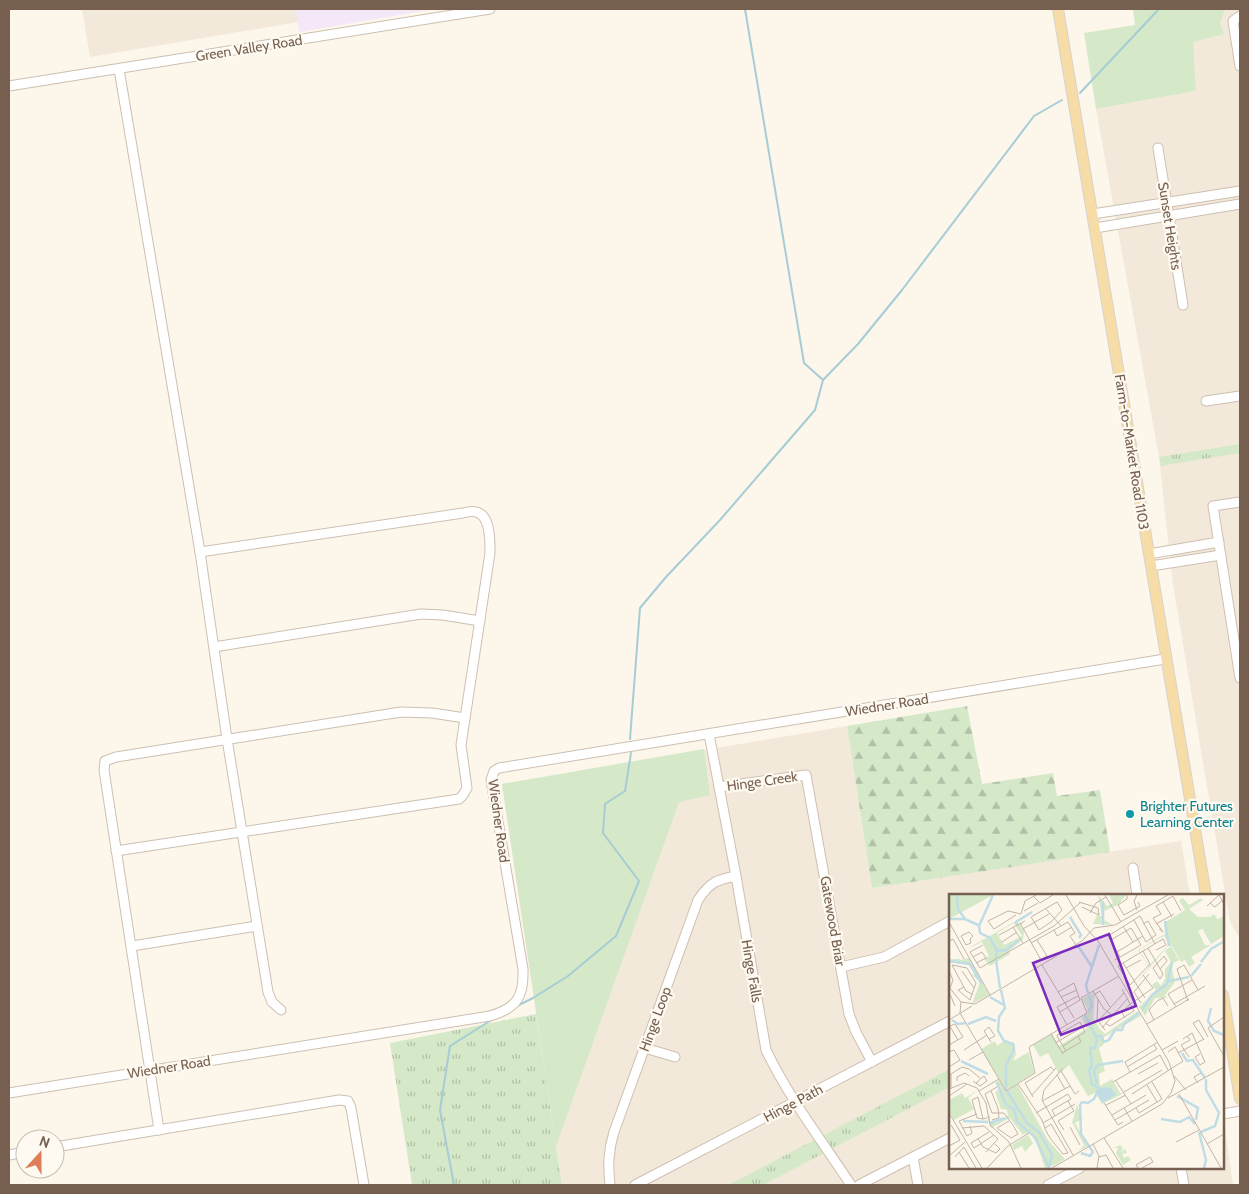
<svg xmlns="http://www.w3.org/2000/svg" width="1249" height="1194" font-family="Cabin,sans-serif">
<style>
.residential{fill:#f3e9da}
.education{fill:#f3e7f8}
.grass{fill:url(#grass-tufts)}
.forest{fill:url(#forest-firs)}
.park{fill:#d5e9c9}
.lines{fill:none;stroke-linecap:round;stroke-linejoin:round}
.stream{stroke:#a6ccd6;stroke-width:2}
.minor-casing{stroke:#cebfb1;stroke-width:11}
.major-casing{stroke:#d9d2ce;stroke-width:12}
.minor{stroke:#fff;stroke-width:9}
.major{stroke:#f6dda8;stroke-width:10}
.culture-dot{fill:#0f9aa8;stroke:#fefaf1;stroke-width:2}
.labels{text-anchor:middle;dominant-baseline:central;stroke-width:4.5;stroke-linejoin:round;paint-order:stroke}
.street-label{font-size:14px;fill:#765f4f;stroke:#fefaf1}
.culture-label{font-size:14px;fill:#0d838f;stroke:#fefaf1;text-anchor:start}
.inset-river{fill:none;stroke:#c0dde5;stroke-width:2.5}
.inset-road{fill:none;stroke:#c2b5a8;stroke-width:1}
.view{fill:#7b2cbf;fill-opacity:0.15;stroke:#7b2cbf;stroke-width:2.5}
.inset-edge{fill:none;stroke:#765f4f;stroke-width:2.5}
</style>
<defs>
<pattern id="grass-tufts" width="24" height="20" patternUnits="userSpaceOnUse" patternTransform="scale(1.25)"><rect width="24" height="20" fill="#d5e9c9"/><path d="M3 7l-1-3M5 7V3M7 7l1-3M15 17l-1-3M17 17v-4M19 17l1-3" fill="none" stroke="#b1c0a6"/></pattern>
<pattern id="forest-firs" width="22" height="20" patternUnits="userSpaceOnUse" patternTransform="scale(1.25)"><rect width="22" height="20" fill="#d5e9c9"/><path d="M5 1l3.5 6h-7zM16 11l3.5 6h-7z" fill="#b1c0a6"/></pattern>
</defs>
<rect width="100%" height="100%" fill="#fcf6eb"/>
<g class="residential">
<path d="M82 9H296L298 22 90 57Z"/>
<path d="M1190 9H1240V939L1230 922 1173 585 1159 457 1096 109 1196 91Z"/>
<path d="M847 726 872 888 1181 841 1190 895H950V1168H1223V1115L1233 1185H562L502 784Z"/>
</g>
<path class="education" d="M296 9H434L299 32Z"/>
<g class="grass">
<path d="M1240 444V453L1161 466 1159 457Z"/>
<path d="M536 1014 562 1185H412L390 1043Z"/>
<path d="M950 1069V1087L763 1185H728Z"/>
</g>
<path class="forest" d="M967 706 982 784 1053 773 1057 796 1100 790 1110 852 872 888 847 726Z"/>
<g class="park">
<path d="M1133 9H1225L1220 24 1224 34 1193 42 1196 91 1096 109 1084 33 1135 25Z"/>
<path d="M704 749 710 795 679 802 556 1146 502 784Z"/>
</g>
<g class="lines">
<g class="stream">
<path d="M745 9 804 363 823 380"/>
<path d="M1080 93 1159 9"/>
<path d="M630 739 640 608 666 577 720 520 815 410 823 380 858 344 902 290 1034 116 1062 100"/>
<path d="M517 1006 533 998 568 976 616 936 639 881 603 833 605 804 625 791 631 753"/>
<path d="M454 1185 440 1110 450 1046 493 1019"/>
</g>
<defs>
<g id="minor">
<path d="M1240 16 1233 21 1240 66"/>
<path d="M119 69 200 552 227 739 268 992 272 1002 281 1010"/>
<path d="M9 86 490 9"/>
<path d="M1158 148 1183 305"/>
<path d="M1093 214 1240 191"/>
<path d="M1095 228 1240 204"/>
<path d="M1206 401 1240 396"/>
<path d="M1240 502 1213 506 1240 678"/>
<path d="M1149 554 1219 542"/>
<path d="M1151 566 1221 555"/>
<path d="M214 647 421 614 443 615 480 621"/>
<path d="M709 734 736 876 766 1050C789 1098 822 1141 851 1185"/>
<path d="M719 787 806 775 849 1014 856 1032 872 1062"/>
<path d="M116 851 459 799 463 795 467 788 461 745 490 553C490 542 491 515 476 512 472 511 467 512 463 513L200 552"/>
<path d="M1133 868 1137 895"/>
<path d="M132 946 257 926"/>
<path d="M841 967 884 957 950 921"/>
<path d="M645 1048 675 1057"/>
<path d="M9 1093 490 1016C517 1008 524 997 523 969L491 780 494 771 499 768 1165 659"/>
<path d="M1223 1114 1240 1111"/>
<path d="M159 1130 104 770 105 761 116 757 401 712 432 713 465 718"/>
<path d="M55 1147 339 1100 348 1101 351 1108 364 1185"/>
<path d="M9 1155 25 1152"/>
<path d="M913 1157 918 1185"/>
<path d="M1181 1168 1184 1185"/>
<path d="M610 1185C608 1166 608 1151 614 1132L698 900C710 882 716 880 736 876"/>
<path d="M635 1185 950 1021"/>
<path d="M859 1185 950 1138"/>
<path d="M1048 1185 1080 1168"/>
</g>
<g id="major">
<path d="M1058 9 1206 895"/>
<path d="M1223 995 1240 1099"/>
</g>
</defs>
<use href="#minor" class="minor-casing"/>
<use href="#major" class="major-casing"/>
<use href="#minor" class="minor"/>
<use href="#major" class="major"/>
</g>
<circle class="culture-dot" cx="1130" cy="814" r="5"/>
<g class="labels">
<g class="street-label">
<text transform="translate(249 48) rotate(-9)">Green Valley Road</text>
<text transform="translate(1170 226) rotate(81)">Sunset Heights</text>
<text transform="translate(1132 452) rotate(81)">Farm-to-Market Road 1103</text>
<text transform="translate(887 705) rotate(-9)">Wiedner Road</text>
<text transform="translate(762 781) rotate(-8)">Hinge Creek</text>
<text transform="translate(499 821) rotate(82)">Wiedner Road</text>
<text transform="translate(833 921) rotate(80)">Gatewood Briar</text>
<text transform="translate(752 971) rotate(80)">Hinge Falls</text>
<text transform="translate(655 1019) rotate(-70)">Hinge Loop</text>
<text transform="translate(169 1067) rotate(-9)">Wiedner Road</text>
<text transform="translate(793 1103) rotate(-28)">Hinge Path</text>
</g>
<g class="culture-label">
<text x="1140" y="806">Brighter Futures<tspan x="1140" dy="16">Learning Center</tspan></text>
</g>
</g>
<g transform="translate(949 894)">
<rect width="275" height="275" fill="#fcf6eb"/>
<path d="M234 4 240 11 252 4 254 6 240 15 249 23H261L265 20 269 26 249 37 256 51H262L242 63 246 69 240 73 236 66 232 68 223 52H219L181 97 200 73 189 56 165 70 216 40 215 29 236 16 230 6ZM215 42 220 50 200 72 190 56ZM178 98 149 133 156 140 189 117 192 122 155 143V150L150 154 156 177 150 180 151 192 163 185 171 199H175L153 210 146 199 139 202 120 171 110 180 99 159 91 163 84 151 103 140 110 152 138 134 132 123 140 118 149 132ZM56 146 65 149 67 160 64 167 80 158 85 179 57 196 32 155 46 147 48 152ZM29 196 19 204 25 215 5 226 0 217V206L13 199 16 204ZM128 211 133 225 126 229 139 252 129 257 135 251 123 228Z" fill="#d5e9c9" fill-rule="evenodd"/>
<path d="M0 1H44L0 25ZM275 22V42L262 50 253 34Z" fill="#d5e9c9"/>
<path d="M52 196 93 238 106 271 96 274 88 250 81 239 78 240Z" fill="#d5e9c9"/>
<path d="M149 1 158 12 164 9 160 1H177L169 11 155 17V26L164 31 144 30 148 21 153 22ZM109 3 68 27 75 37 74 45 60 57 61 60 41 72 35 65 40 62 33 48 16 56ZM65 29 73 42 55 51 48 39ZM222 52 230 66 224 69 223 75 226 88 216 101 218 104H206L196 122 190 113 207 96 203 91 208 87 212 92 216 85V75L222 68 216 57ZM9 61 11 66 20 64 40 101 23 110 31 88 23 81 26 80 21 71 0 68V65H10ZM144 98 146 101 144 126 133 105ZM50 186 57 197 68 190 99 246 116 265 106 271 86 235 74 241 61 224 42 234 38 222H41V227L47 229 59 222 58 216 52 215 46 198 52 194 46 189ZM79 241 84 249 78 256 76 258 73 252 65 256 63 251ZM171 251 174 254 171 258 176 255 178 259 173 260 175 264 179 262 182 266 174 271 167 259 169 254H165Z" fill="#d5e9c9" fill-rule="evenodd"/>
<path d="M156 193 163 195 167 201 153 209 148 199 151 194Z" fill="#c0dde5"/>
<path class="inset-river" d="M8 1 9 15 16 25M44 1 30 32 31 39 41 44 48 57 47 64M154 7V31M121 23 132 41 130 44M0 25H16L29 31M216 27 220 52M68 31 67 28 83 18M129 52 143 73M48 57 57 56 70 46M47 66 51 94M0 67 21 70 32 89M252 68 262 55 274 48M242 82 252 70M220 87 240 83M52 96 56 114 50 123 49 137 55 147 64 150 65 155 57 171V196M139 99 137 91 150 51M41 103 55 111M262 114 259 127 265 137 275 141M193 116 203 101 218 90 223 68M139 118 143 112 140 101M3 126 9 130 17 129M19 130 37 123 47 127M147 142H152L155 148 160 146 166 136H173L175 130 190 119M233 159 238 167 244 166 256 184M12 167 39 180M48 189 57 211M148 190 145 176 149 171 174 167M58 197 78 229 90 238 103 261 100 274M228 202 249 214 247 226M57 211 65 215 68 228 86 243 100 274M212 225 231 228 240 223 246 230M14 227 39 228M41 229 56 224M250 238 257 266 255 274M252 238 266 232 270 219 257 196V185M132 259 141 262 144 258 132 240 131 211 133 208 139 209 145 205 150 194 143 190 140 176 143 172 141 154H146L148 145 136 121"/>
<path class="inset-road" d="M156 1 172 28M178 1V5L169 11 175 21 191 12 189 8M84 2 91 9 104 1M108 8 113 16 102 28 90 36 82 23ZM130 8 149 14 150 21 133 13M214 8 223 23M261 9 266 13 274 6M258 12 270 1 275 10M97 15 112 32M188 16 185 7 188 1M75 17 89 9M141 19 147 9 157 3M67 21 45 35 39 27 59 17 72 20 76 7 87 1M185 26 197 48 207 41 199 27 194 30M0 28 41 101M71 29 92 66 98 62 88 46M207 30 225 20M174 32 184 48M64 33 74 49M74 35 100 20M210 35 214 38 204 24 212 20 207 12 224 2 232 17M105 36 108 42 123 33M20 38 24 42 21 45 22 49 17 51 12 42ZM50 41 76 27M162 46 182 34 192 51 166 66M0 47 4 45 15 65M53 48 68 38M82 49 119 28 126 39 121 42 127 51M34 51 21 58 31 74 105 32 132 8M199 54 214 80 211 85M194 57 201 70 181 91 169 72 214 45 217 51 207 56M168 58 194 42M24 63 33 58 37 64 27 69M171 63 159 42 191 22 206 50M174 69 196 104M3 71 18 74 27 89 21 106 9 96 15 93M3 71 17 97 23 100M93 71 125 124M177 74 192 66M0 77 4 86 1 94M13 77 25 94M211 85 204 74 215 62 218 67 211 75M0 93 12 108 26 110 133 47 145 34 166 31 219 1M144 97 155 115 163 121M0 98 6 112M109 98 125 89 131 106 111 118M146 100 151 97 161 113M112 103 128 96M149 105 148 125 156 136M239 107 228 75 235 71 249 96M12 108 11 119 57 197 86 179 80 153 138 119 132 104 170 82M192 109 185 98 200 80M225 110 256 92M227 113 219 100 243 86M275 123 259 134 275 162M176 124 173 119 180 111 204 94 194 81M0 126 23 112M205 126 200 116 208 107 214 104 219 112M149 127 175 99M156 129 161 132 185 117 173 95M198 130 240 105M0 131 9 146M118 131 108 113 129 102M153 134 178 105M102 140 114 160M238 142 241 146 232 151 240 163M40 145 46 142 40 133 35 137 42 148M234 145 243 139 256 168 251 171 246 163 251 160M255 146 244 129 250 126 259 143M106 149 134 133M0 151 14 143 6 130 1 132M114 152 136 138 131 128 108 141V142L117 157M15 156 38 141M213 156 229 147M0 158 5 156 11 166 0 173M113 159 132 148 129 142M229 159 255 145M20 166 34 158M178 173 208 155 205 151M114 174 95 196 93 206 124 261M112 177 126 200 130 197M181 178 176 168 209 148M189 180 209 169M108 181 116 195M225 182 237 196M8 187V183L16 179 20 182M24 187 31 192 38 187 35 182 27 189M167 187 182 210M164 188 211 161 219 176M249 189 245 183 252 179M69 190 91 223 92 224 95 231 96 235 101 244 114 260 119 259 102 230 96 234M198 191 208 208M48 193 36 200 43 219H55L64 231 69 240 62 244 48 234 60 227M0 195 15 189 28 194 37 209 41 231 60 248 72 274M2 195V180L13 173 20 175 31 184M30 197 50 185M42 197 49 214 50 224 43 226M175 198 213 176M183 200 234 167 226 153 219 158M230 200 272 274M83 201 107 174M0 202 18 190M84 203 76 189 102 173 105 176M219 204 275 173M93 207 121 192M155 209 169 231 174 228M157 211 177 201M175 214 183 227M187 214 190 219 213 205 203 188M0 219 33 274M87 219 119 200 122 205 103 216 106 222M163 221 197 201M34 225 29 203 23 206 28 224 34 225 38 224M166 226 200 206M94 229 126 210M21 232 23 239 18 242 10 227 28 220M121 233 131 251M13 234 35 232 49 245 37 258M115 236 109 227 125 217 119 207M40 238 22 249 25 254 45 241M155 244 174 274M29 245 34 253 47 259 51 255 46 250M227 248 250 236M144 250 150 262 148 274M258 250 275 240M0 252 11 246 2 231M10 258 20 274M0 262 16 248M6 263 15 253 27 274M150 263 157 261 164 274M38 274 59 252 80 239M103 274 213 210 222 199 226 187 220 168 149 47 135 32 117 1M189 274 187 271 201 263 204 268 193 274"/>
<path class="view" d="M160 40 187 112 112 141 84 69Z"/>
<rect width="275" height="275" class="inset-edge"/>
</g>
<rect width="1249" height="1194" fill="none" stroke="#765f4f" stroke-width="20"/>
<g transform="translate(40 1154) rotate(21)"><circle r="24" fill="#fefaf1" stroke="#c8bcb0"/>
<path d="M0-4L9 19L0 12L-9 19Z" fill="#de7d58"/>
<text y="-8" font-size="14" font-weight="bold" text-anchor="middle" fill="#765f4f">N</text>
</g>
</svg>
